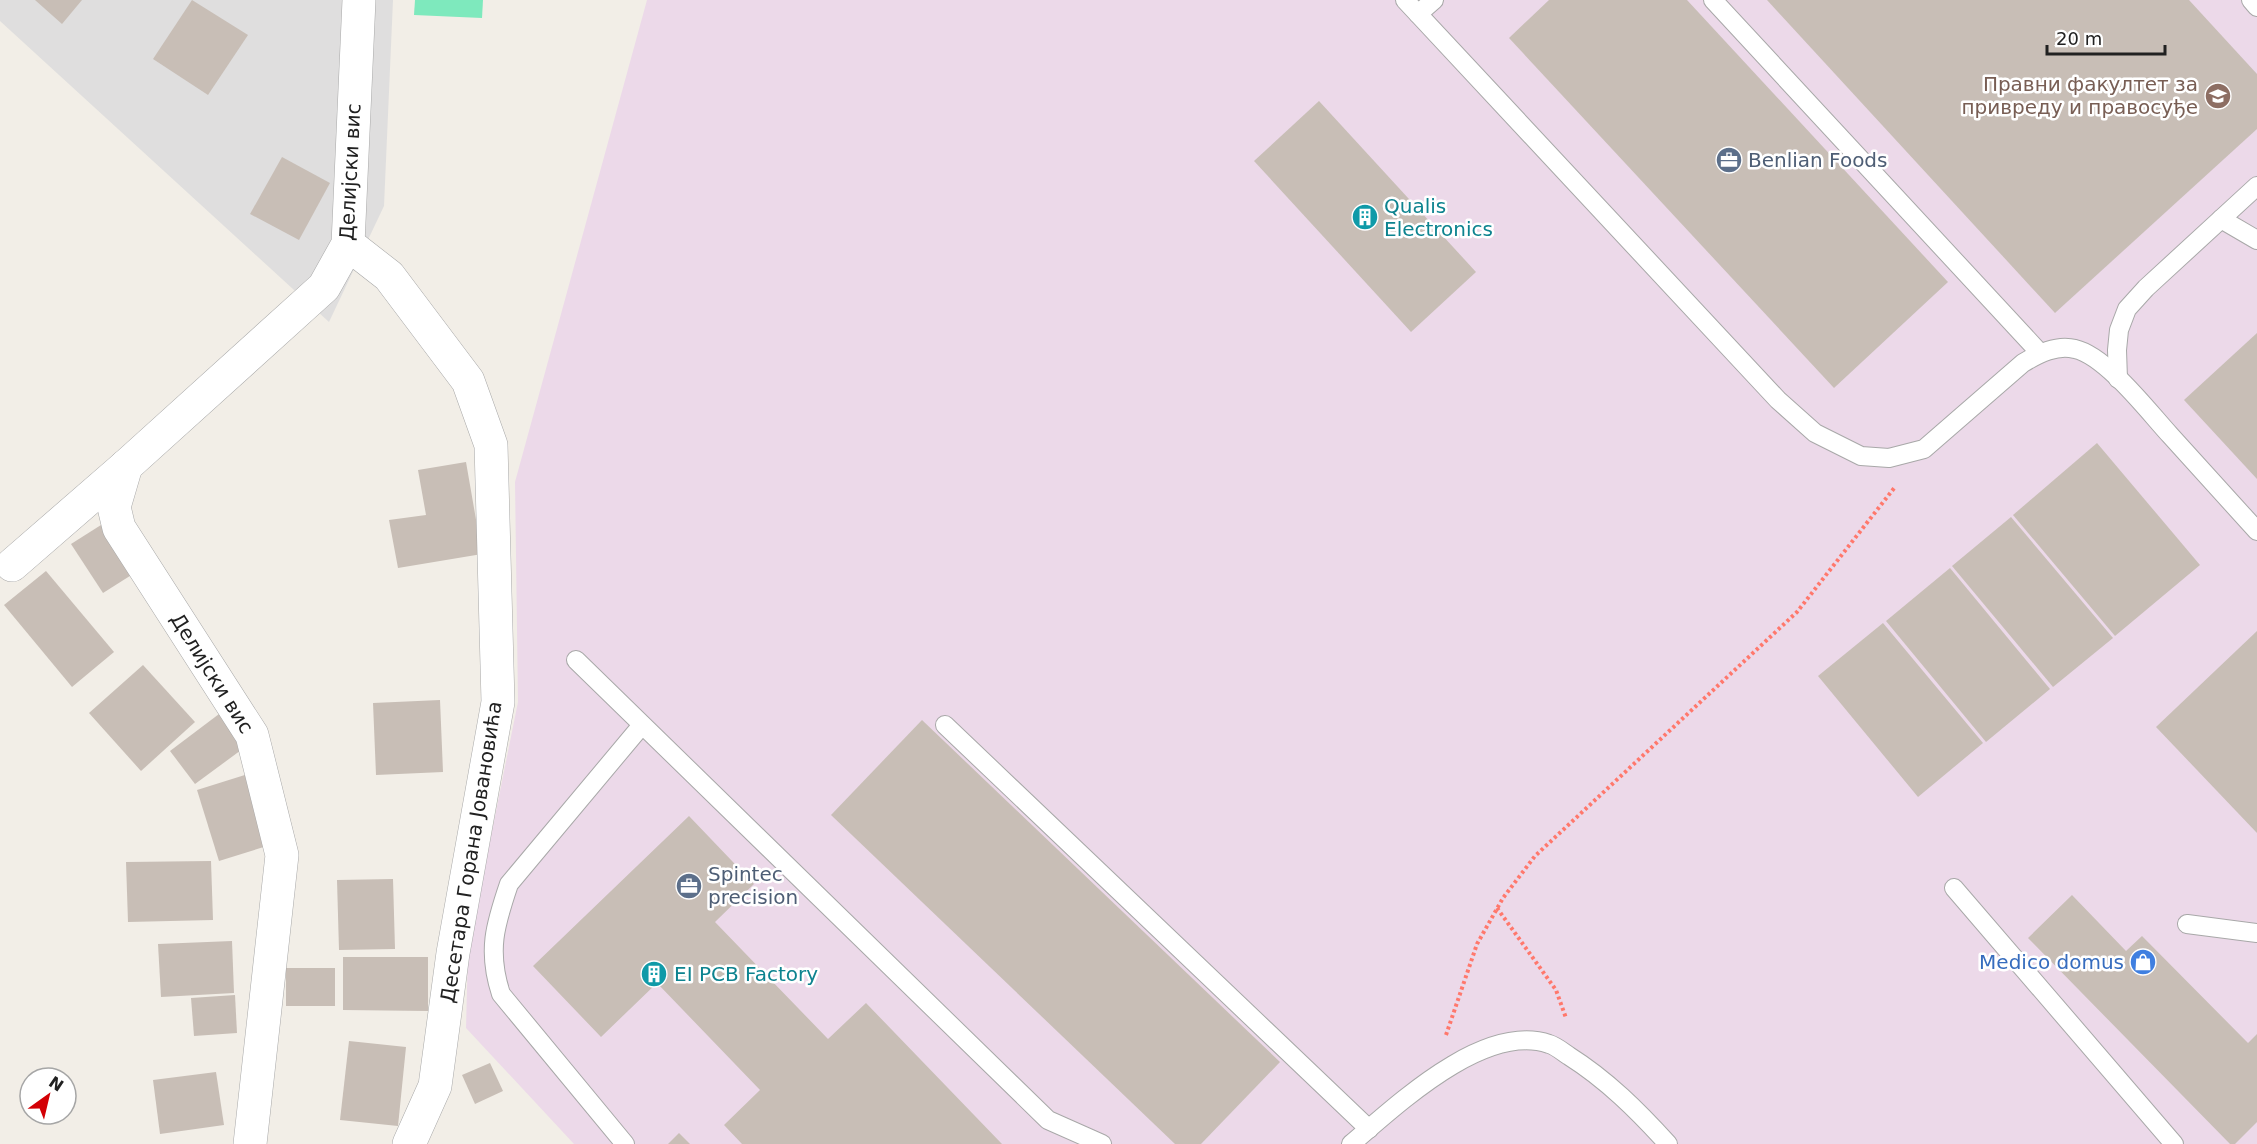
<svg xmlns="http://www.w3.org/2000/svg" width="2257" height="1144" font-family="'DejaVu Sans',sans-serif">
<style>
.residential{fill:#dfdede}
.industrial{fill:#ecd9e9}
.pitch{fill:#7ee9bd}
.building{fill:#c8beb6}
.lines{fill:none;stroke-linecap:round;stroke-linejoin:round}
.lane-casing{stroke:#a8a8a8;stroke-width:20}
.street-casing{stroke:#a8a8a8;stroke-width:34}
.path{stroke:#ff786c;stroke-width:4;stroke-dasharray:3 3;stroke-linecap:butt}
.lane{stroke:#fff;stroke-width:18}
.street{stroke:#fff;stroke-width:33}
.labels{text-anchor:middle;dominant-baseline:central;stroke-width:5;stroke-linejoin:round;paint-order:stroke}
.education-label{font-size:20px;fill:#785e54;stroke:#fff;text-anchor:end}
.service-label{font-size:20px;fill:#4e5e75;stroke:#fff;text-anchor:start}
.street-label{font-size:20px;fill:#212121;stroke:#fff}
.culture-label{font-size:20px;fill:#0d838f;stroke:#fff;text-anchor:start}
.shop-label{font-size:20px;fill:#366cbe;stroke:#fff;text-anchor:end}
</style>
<rect width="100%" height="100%" fill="#f2eee7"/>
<path class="residential" d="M0 0H393L384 206 329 322 0 21Z"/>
<path class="industrial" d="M647 0H2257V1144H574L466 1028 468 950 518 702 515 482Z"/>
<path class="pitch" d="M415 0H483L482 18 414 15Z"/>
<g class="building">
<path d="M35 0H82L62 24Z"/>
<path d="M192 0 248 35 208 95 153 59Z"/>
<path d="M1549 0H1687L1948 282 1834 388 1509 38Z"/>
<path d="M1767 0H2189L2257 74V129L2055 313Z"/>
<path d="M1319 101 1476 272 1411 332 1254 161Z"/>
<path d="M282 157 330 183 299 240 250 214Z"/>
<path d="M2257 333V479L2184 400Z"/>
<path d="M2097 443 2200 565 2115 636 2013 515Z"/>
<path d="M466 462 482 554 398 568 389 520 426 515 418 470Z"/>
<path d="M2011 517 2113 638 2053 687 1952 566Z"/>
<path d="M101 525 133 574 103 593 71 544Z"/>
<path d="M1950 568 2050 689 1986 742 1886 621Z"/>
<path d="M46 571 114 652 72 687 4 605Z"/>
<path d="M1883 623 1983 743 1918 797 1818 676Z"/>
<path d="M2257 631V833L2156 727Z"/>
<path d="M143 665 195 722 141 771 89 713Z"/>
<path d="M440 700 443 772 376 775 373 703Z"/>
<path d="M227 708 252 742 195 784 170 751Z"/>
<path d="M922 720 1280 1062 1201 1144H1175L831 815Z"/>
<path d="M248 774 270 845 219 861 197 790Z"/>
<path d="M689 816 754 884 715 922 828 1039 866 1003 1002 1144H742L724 1125 760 1090 657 983 601 1037 533 966Z"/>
<path d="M211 861 213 920 128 922 126 862Z"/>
<path d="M393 879 395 949 339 950 337 880Z"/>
<path d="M2072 895 2126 951 2142 936 2248 1043 2257 1034V1122L2235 1144H2230L2028 938Z"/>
<path d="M232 941 234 993 161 997 158 944Z"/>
<path d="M343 957H428V1011L343 1010Z"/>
<rect x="286" y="968" width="49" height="38"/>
<path d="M235 995 237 1033 194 1036 191 998Z"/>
<path d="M349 1041 406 1047 398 1126 340 1120Z"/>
<path d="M490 1063 503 1091 475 1104 462 1075Z"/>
<path d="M216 1072 224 1125 160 1134 153 1080Z"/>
<path d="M679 1133 690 1144H668Z"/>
</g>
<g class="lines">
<defs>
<g id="lane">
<path d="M1405 0 1778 400 1815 433 1861 456 1889 458 1924 449 2023 363C2038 354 2057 344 2075 349 2106 356 2148 411 2170 435 2199 467 2228 499 2257 531"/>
<path d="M1713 0 2040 353"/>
<path d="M2251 0 2257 7"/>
<path d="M1418 14 1434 0"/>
<path d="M2221 219 2257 240"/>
<path d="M2118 379 2117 350 2119 330 2127 309 2146 288 2257 186"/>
<path d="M576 660 1048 1120 1102 1144"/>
<path d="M945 725 1369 1129"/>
<path d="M1954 888 2174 1144"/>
<path d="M2187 924 2257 933"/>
<path d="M625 1144 501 994C487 951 495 925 509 884L642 725"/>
<path d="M1351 1144C1397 1105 1484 1022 1549 1044 1556 1046 1563 1052 1569 1056 1607 1080 1638 1111 1668 1144"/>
</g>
<g id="street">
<path d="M348 244 389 276 468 381 491 445 498 702 453 953 435 1086 409 1144"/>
<path d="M126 466 114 507 119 528 252 735 282 855 250 1144"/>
<path d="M12 565 126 466 324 287 348 244 359 0"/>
</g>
</defs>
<use href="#lane" class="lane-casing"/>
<use href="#street" class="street-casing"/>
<g class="path">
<path d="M1497 908 1556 990 1566 1018"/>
<path d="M1446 1035 1477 944 1503 898 1535 856 1797 612 1895 487"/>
</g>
<use href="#lane" class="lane"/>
<use href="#street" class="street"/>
</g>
<defs>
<symbol id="university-disc" viewBox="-11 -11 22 22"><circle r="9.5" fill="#8d6e63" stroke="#fff"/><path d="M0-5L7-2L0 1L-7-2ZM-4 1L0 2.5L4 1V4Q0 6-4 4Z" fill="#fff"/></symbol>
<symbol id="office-disc" viewBox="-11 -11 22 22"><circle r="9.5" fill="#5c6f8a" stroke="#fff"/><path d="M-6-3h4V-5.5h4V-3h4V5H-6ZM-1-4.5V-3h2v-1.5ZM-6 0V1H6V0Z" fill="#fff"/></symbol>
<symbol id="building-disc" viewBox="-11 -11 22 22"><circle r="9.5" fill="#0f9aa8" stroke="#fff"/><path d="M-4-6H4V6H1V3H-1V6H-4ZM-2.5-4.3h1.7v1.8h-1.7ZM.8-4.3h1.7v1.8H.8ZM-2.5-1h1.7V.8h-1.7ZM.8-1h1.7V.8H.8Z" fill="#fff"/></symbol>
<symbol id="shop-disc" viewBox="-11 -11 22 22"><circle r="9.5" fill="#3f7fe0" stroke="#fff"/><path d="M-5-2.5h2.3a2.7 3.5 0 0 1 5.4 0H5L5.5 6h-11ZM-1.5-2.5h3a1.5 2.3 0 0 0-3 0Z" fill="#fff"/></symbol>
</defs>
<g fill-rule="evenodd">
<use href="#university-disc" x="2203" y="81" width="30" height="30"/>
<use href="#office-disc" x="1714" y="145" width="30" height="30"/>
<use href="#building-disc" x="1350" y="202" width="30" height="30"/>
<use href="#office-disc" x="674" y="871" width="30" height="30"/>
<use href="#shop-disc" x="2128" y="947" width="30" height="30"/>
<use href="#building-disc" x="639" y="959" width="30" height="30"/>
</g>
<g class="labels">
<g class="education-label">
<text x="2198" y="84">Правни факултет за<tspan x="2198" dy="23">привреду и правосуђе</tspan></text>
</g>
<g class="service-label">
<text x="1748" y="160">Benlian Foods</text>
<text x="708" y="874">Spintec<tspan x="708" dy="23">precision</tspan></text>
</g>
<g class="street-label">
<text transform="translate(350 172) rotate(-87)">Делијски вис</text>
<text transform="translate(212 673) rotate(58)">Делијски вис</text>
<text transform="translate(471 852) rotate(-81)">Десетара Горана Јовановића</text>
</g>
<g class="culture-label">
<text x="1384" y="206">Qualis<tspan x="1384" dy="23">Electronics</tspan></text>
<text x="674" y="974">EI PCB Factory</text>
</g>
<g class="shop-label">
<text x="2124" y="962">Medico domus</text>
</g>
</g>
<g transform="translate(48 1096) rotate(34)"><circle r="28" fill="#ffffff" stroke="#a6a6a6" stroke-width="1.5"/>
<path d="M0-4.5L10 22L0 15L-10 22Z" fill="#d30005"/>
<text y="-9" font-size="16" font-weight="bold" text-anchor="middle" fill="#212121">N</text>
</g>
<path d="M2047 45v9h118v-9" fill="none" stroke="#212121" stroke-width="3"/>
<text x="2056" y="45" font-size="18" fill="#212121" stroke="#ffffff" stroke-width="4.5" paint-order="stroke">20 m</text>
</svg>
